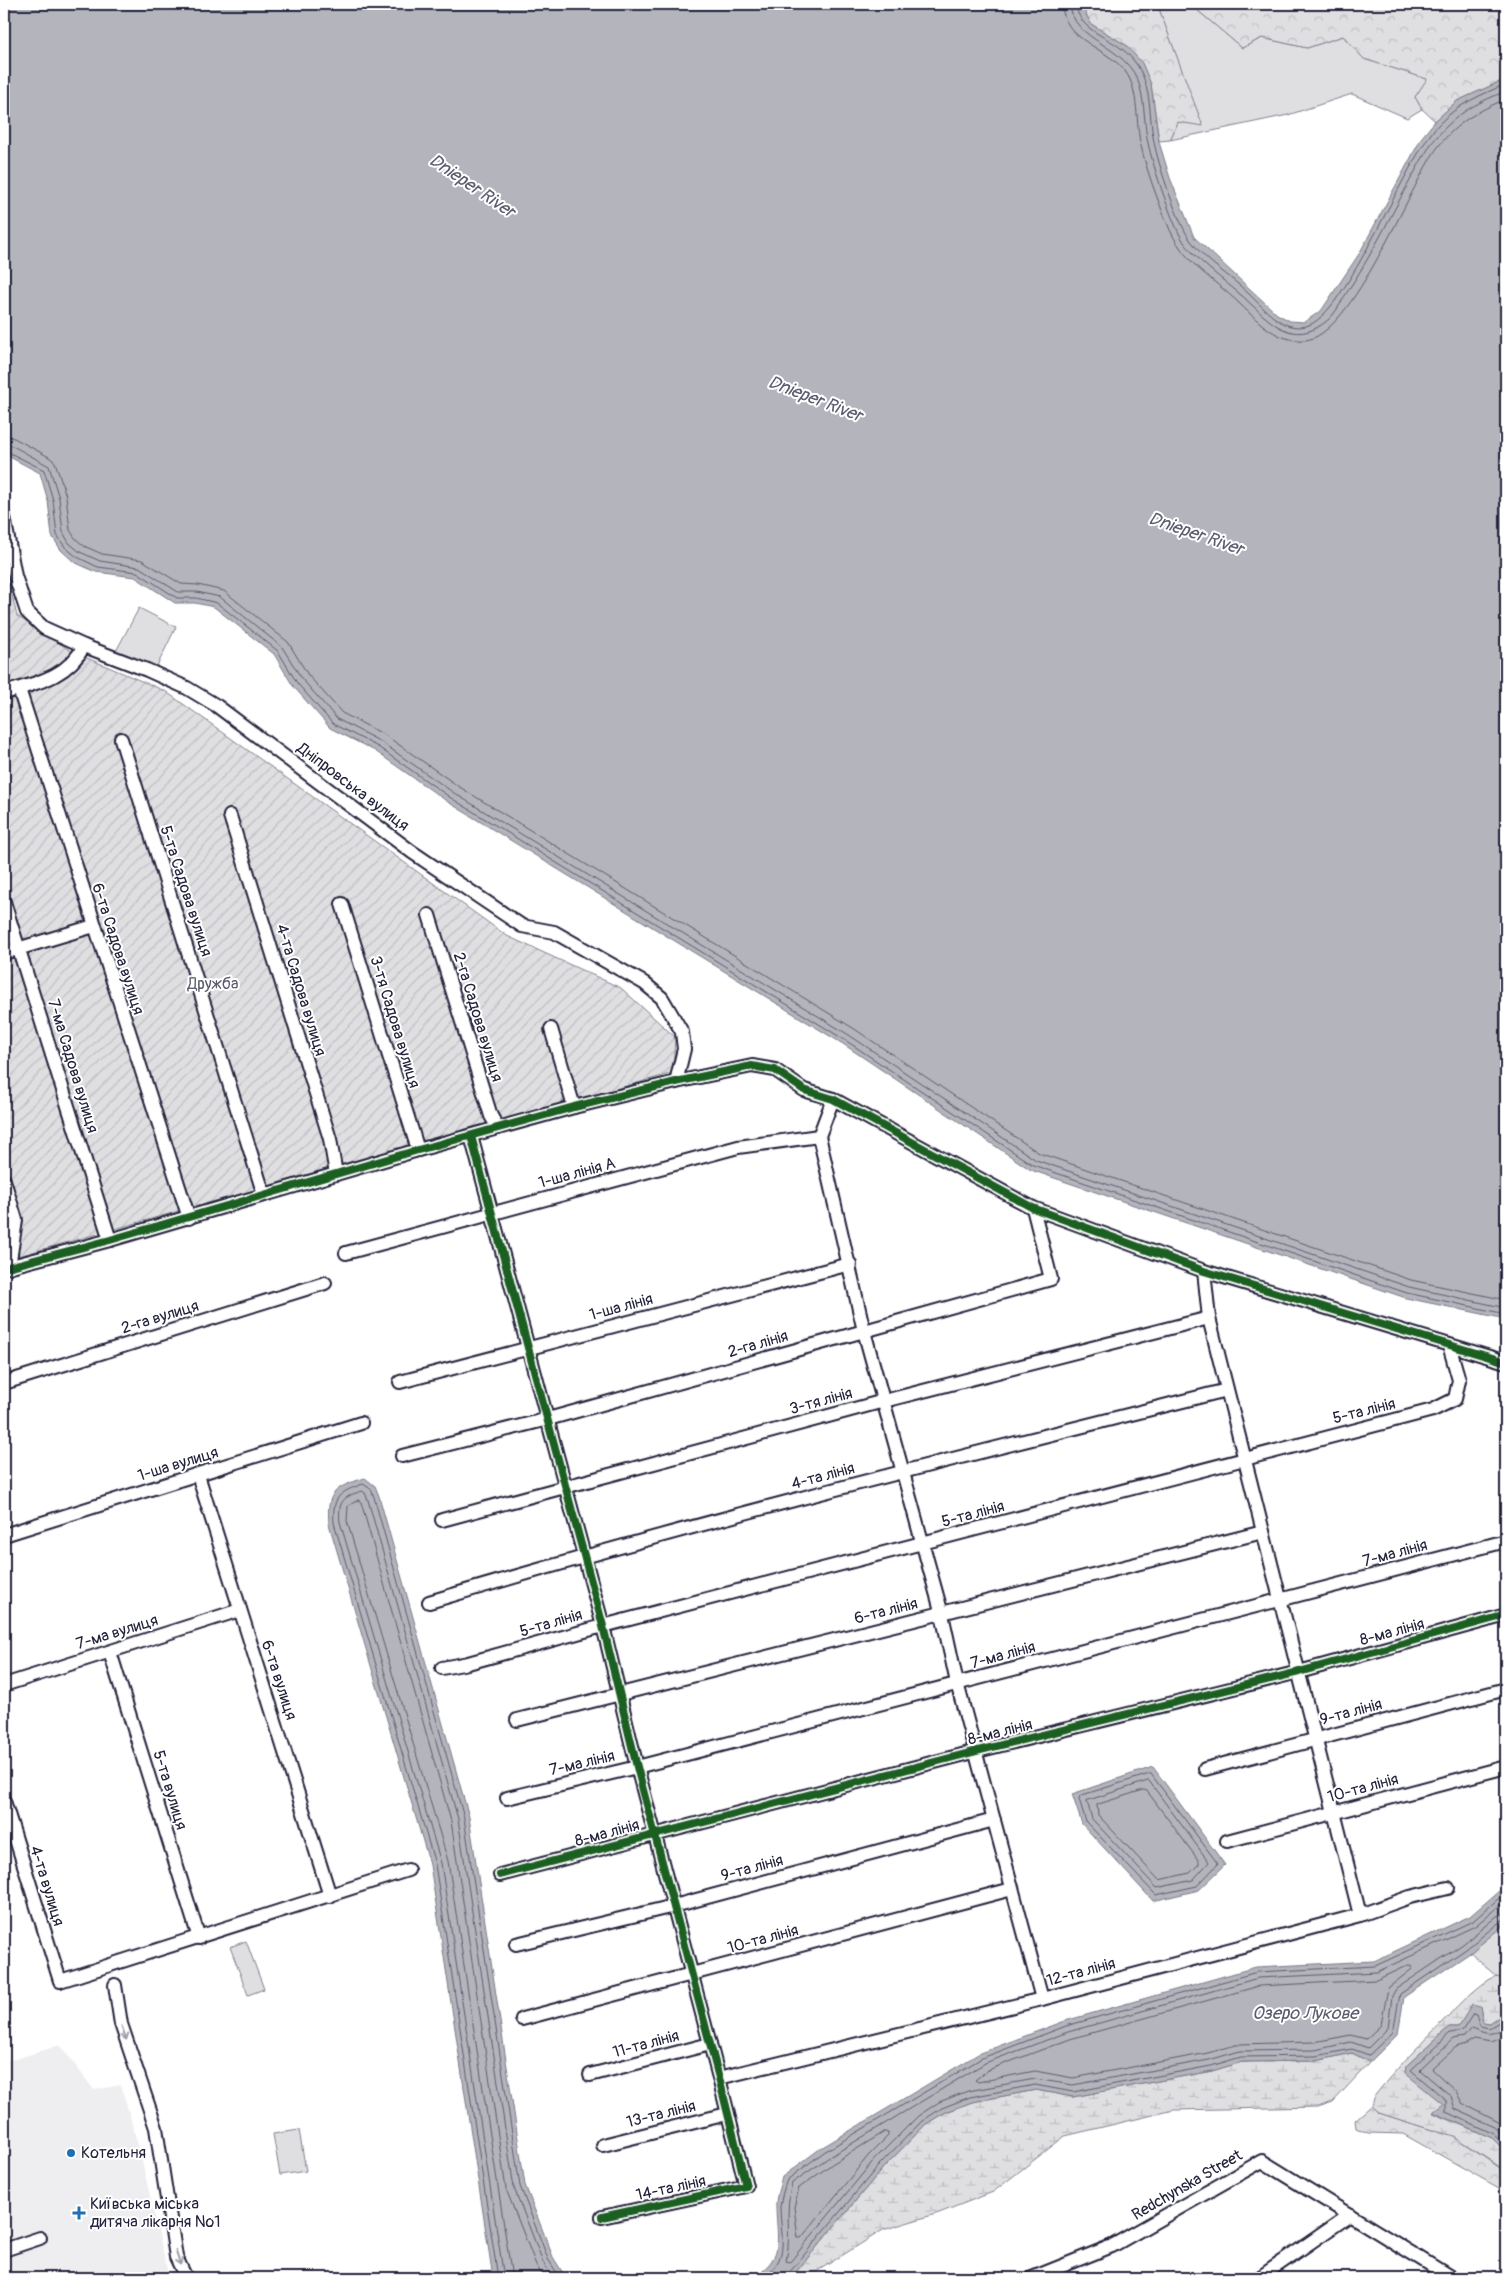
<svg xmlns="http://www.w3.org/2000/svg" width="1510" height="2282" font-family="Pangolin,sans-serif">
<style>
.built{fill:#eeeef1}
.green{fill:#dfdfe2;stroke:#80808e}
.forest{fill:url(#forest-crowns);stroke:#80808e}
.wetland{fill:url(#wetland-marsh);stroke:#80808e}
.garden{fill:url(#garden-furrows);stroke:#80808e}
.water{fill:#b4b4bc;stroke:#7a7a88}
.lines{fill:none;stroke-linecap:round;stroke-linejoin:round}
.shore{stroke:#5c5c6f;stroke-width:1}
.street-casing{stroke:#22223b;stroke-width:16}
.street{stroke:#fff;stroke-width:12}
.cycleway-casing{stroke:#fff;stroke-width:11}
.cycleway{stroke:#1b5e20;stroke-width:8}
.oneway{stroke:#9c9ca7}
.poi-dot{fill:#1f6fb2;stroke:#fff;stroke-width:2}
.labels{text-anchor:middle;dominant-baseline:central;stroke-width:4;stroke-linejoin:round;paint-order:stroke}
.street-label{font-size:16px;fill:#22223b;stroke:#fff}
.park-label{font-size:16px;fill:#5b5b6d;stroke:#fff}
.poi-label{font-size:16px;fill:#22223b;stroke:#fff;text-anchor:start}
.water-label{font-size:18px;font-style:italic;fill:#5c5c6f;stroke:#fff}
</style>
<defs>
<pattern id="forest-crowns" width="20" height="18" patternUnits="userSpaceOnUse" patternTransform="scale(1.25)"><rect width="20" height="18" fill="#dfdfe2"/><path d="M2 6a3 3 0 1 1 6 0M12 15a3 3 0 1 1 6 0" fill="none" stroke="#bfbfc3"/></pattern>
<pattern id="wetland-marsh" width="20" height="14" patternUnits="userSpaceOnUse" patternTransform="scale(1.25)"><rect width="20" height="14" fill="#dfdfe2"/><path d="M1 5h8M5 5V1M11 12h8M15 12V8" fill="none" stroke="#bfbfc3"/></pattern>
<pattern id="garden-furrows" width="10" height="10" patternUnits="userSpaceOnUse" patternTransform="scale(1.25)"><rect width="10" height="10" fill="#dfdfe2"/><path d="M-1 1l2-2M0 10L10 0M9 11l2-2" fill="none" stroke="#bfbfc3"/></pattern>
</defs>
<rect width="100%" height="100%" fill="#fff"/>
<filter id="ink" filterUnits="userSpaceOnUse"><feTurbulence type="fractalNoise" baseFrequency=".02" numOctaves="2"/><feDisplacementMap in="SourceGraphic" scale="10" xChannelSelector="R" yChannelSelector="G"/><feConvolveMatrix kernelMatrix="1 2 1 2 8 2 1 2 1" color-interpolation-filters="sRGB"/></filter>
<g filter="url(#ink)">
<path class="built" d="M60 2045 94 2090 121 2085 139 2148 169 2278H4V2060L16 2059Z"/>
<g class="green">
<path d="M1190 4 1242 48 1262 38 1307 48 1343 36 1364 59 1428 79 1415 97 1422 109 1407 118 1352 94 1288 115 1170 140 1178 122 1202 125 1159 9Z"/>
<path d="M139 608 176 627 155 670 115 653Z"/>
<path d="M1506 1923V1979L1496 1976 1470 1953Z"/>
<path d="M246 1941 264 1989 248 1995 230 1947Z"/>
<path d="M299 2130 306 2171 280 2175 273 2134Z"/>
</g>
<g class="forest">
<path d="M1081 4H1490L1506 13V79L1457 101 1435 121 1422 109 1415 97 1427 79 1364 59 1343 36 1307 48 1262 38 1242 48 1190 4 1159 9 1203 126 1178 122 1170 140 1159 141 1151 84 1126 45 1091 24Z"/>
<path d="M1371 2106 1379 2113 1454 2137 1506 2172V2192L1403 2134 1368 2133 1356 2128 1355 2120Z"/>
</g>
<g class="wetland">
<path d="M1496 1976 1506 1979V2012L1490 2023 1483 2022 1480 2007 1472 2006 1458 2027H1449L1406 2066 1443 2104 1433 2113 1492 2138 1506 2152V2171L1454 2137 1379 2113 1371 2106 1373 2098C1395 2069 1421 2044 1446 2018 1461 2004 1477 1985 1496 1976Z"/>
<path d="M1352 2053 1370 2062 1333 2102 1318 2107 1174 2110 1065 2136 993 2192 939 2213 883 2230 806 2278H791L883 2168 926 2124 944 2113 972 2102 1036 2090 1073 2097 1212 2071 1242 2062 1316 2061Z"/>
</g>
<path class="garden" d="M4 562 17 616 73 652 165 691 507 936 621 988 675 1037 673 1073 4 1260Z"/>
<g class="water">
<path d="M4 4H1081L1091 24 1126 45 1142 63 1151 84 1159 142 1170 178 1194 237 1277 314 1290 321 1304 322 1321 311 1359 254 1422 137 1435 121 1457 101 1506 79V1319L1406 1298 1031 1170 843 1044 448 802 375 751 330 728 293 686 274 654 214 607 195 603H175L135 577 96 572 74 562 61 550 52 536 48 501 40 473 4 454Z"/>
<path d="M365 1478 375 1486 379 1496 469 1817 525 2185 553 2257 566 2278H493L430 1865 329 1524C326 1492 335 1487 365 1478Z"/>
<path d="M1153 1767 1225 1865 1199 1890 1153 1901 1082 1824 1072 1794Z"/>
<path d="M1506 1885V1923L1470 1953 1404 1997 1398 2034 1370 2062 1352 2053 1316 2061 1242 2062 1212 2071 1073 2097 1036 2090 972 2102 944 2113 926 2124 883 2168 791 2278H751C785 2259 777 2241 776 2208 775 2198 780 2186 782 2177L821 2148 980 2053 1065 2021 1256 1967 1374 1961 1470 1916Z"/>
<path d="M1472 2005 1480 2007 1483 2022 1490 2023 1506 2012V2152L1492 2138 1433 2112 1443 2104 1405 2073 1406 2066 1449 2027H1458Z"/>
</g>
<g class="lines">
<g class="shore">
<path d="M1062 4C1063 41 1105 46 1125 71 1140 91 1135 123 1141 146 1147 172 1157 198 1167 223 1184 265 1210 275 1241 305 1260 323 1277 342 1305 340 1352 337 1410 184 1438 147 1457 122 1478 111 1506 99"/>
<path d="M1070 4C1072 43 1128 43 1140 87 1145 105 1144 125 1148 143 1152 163 1174 231 1186 245 1205 269 1232 285 1253 306 1277 329 1298 345 1328 320 1337 312 1343 298 1349 289 1380 242 1402 191 1431 144 1455 114 1472 105 1506 91"/>
<path d="M1076 4C1078 30 1105 35 1122 49 1134 58 1143 72 1146 86 1151 104 1150 124 1154 142 1158 164 1178 224 1191 241 1206 262 1231 276 1249 294 1264 308 1282 332 1306 326 1346 317 1404 160 1439 124 1458 104 1481 95 1506 84"/>
<path d="M4 436 14 438 49 457 55 462 66 496 70 530 75 538 84 546 102 554 142 560 181 584 198 585 224 591 288 642 308 675 342 713 385 735 458 786 853 1028 1039 1153 1411 1280 1506 1300"/>
<path d="M4 444 11 445 49 466 59 498 63 532 69 543 80 552 100 561 139 567 178 592H197L220 597 282 647 302 679 337 719 381 742 454 793 849 1035 1036 1160 1409 1287 1506 1308"/>
<path d="M4 450 44 470 53 500 57 535 65 547 77 557 98 567 137 572 177 598H196L217 603 278 651 297 683 333 724 378 747 451 798 845 1040 1033 1165 1407 1293 1506 1314"/>
<path d="M1151 1774 1218 1864 1197 1886 1156 1895 1086 1822 1079 1799 1080 1796Z"/>
<path d="M1149 1781 1209 1862 1193 1880 1157 1888 1092 1819 1087 1801Z"/>
<path d="M1144 1790 1147 1791 1199 1861V1864L1190 1873 1159 1880 1098 1815 1097 1805Z"/>
<path d="M1506 1900 1475 1926 1377 1972 1258 1978 1068 2032 985 2063 828 2158 792 2183C784 2211 792 2234 786 2261L790 2262 874 2160 918 2116 939 2102 968 2091 1035 2079 1073 2085 1209 2060 1240 2051 1315 2050 1351 2042 1368 2048 1388 2028 1392 1996 1396 1989 1463 1944 1497 1916 1506 1913"/>
<path d="M1409 1965 1412 1966V1969L1388 1988 1381 2025 1366 2039 1351 2035 1314 2042 1239 2044 1208 2053 1073 2078 1035 2071 978 2082 975 2080 988 2070 1070 2039 1259 1986 1376 1980Z"/>
<path d="M1506 2018 1489 2028 1480 2026 1476 2015 1473 2014 1462 2031 1450 2033 1411 2070 1446 2100V2112L1494 2134 1506 2145"/>
<path d="M1506 2026C1489 2037 1488 2034 1471 2028L1464 2037 1453 2039 1420 2070 1451 2096 1455 2109 1497 2128 1506 2136"/>
<path d="M1506 2035 1491 2042 1474 2039 1466 2044 1456 2047 1432 2069 1456 2091 1462 2103 1506 2126"/>
<path d="M885 2132 888 2133V2136L869 2155 801 2238H798L794 2207 799 2188 832 2164Z"/>
<path d="M498 2278 435 1864 334 1523C332 1497 339 1492 363 1484L371 1489 374 1497 464 1818 520 2186 548 2259 560 2278"/>
<path d="M504 2278 441 1863 340 1522C338 1502 342 1497 362 1491L365 1493 368 1500 458 1819 514 2188 543 2262 553 2278"/>
<path d="M512 2278 448 1861 347 1521 348 1506 358 1500 361 1502 451 1821 506 2189 536 2265 544 2278"/>
<path d="M761 2278C792 2261 780 2234 780 2207 781 2198 784 2188 787 2180L824 2152 982 2058 1066 2026 1257 1972 1375 1966 1473 1921 1506 1892"/>
<path d="M788 2278 789 2273 879 2165 922 2121 942 2108 970 2097 1035 2085 1073 2092 1211 2066 1241 2057 1316 2056 1352 2049 1369 2055 1393 2032 1400 1994 1466 1949 1501 1921 1506 1919"/>
</g>
<defs>
<g id="street">
<path d="M4 517 15 576 27 612 44 628 84 646 147 670 187 688 217 706 412 852 522 926 554 932 644 983 662 998 682 1032 684 1049 676 1082"/>
<path d="M19 689 189 1218"/>
<path d="M4 693C36 683 67 678 84 646"/>
<path d="M121 739 264 1195"/>
<path d="M230 816 330 1139 336 1174"/>
<path d="M4 902 110 1240"/>
<path d="M342 904 418 1150"/>
<path d="M429 915 491 1116 498 1128"/>
<path d="M4 953 94 926"/>
<path d="M551 1029 574 1107"/>
<path d="M833 1099 819 1136 864 1331 942 1614 957 1683 1042 1999"/>
<path d="M471 1136 603 1626 637 1767 719 2078 746 2186 602 2217"/>
<path d="M4 1180 16 1220 9 1267"/>
<path d="M346 1253 738 1147 819 1136"/>
<path d="M4 1268 110 1240 418 1150 574 1107 676 1082 752 1066 775 1070 804 1090 833 1099 1033 1208 1204 1271 1506 1362"/>
<path d="M1204 1271 1209 1318 1360 1915"/>
<path d="M400 1382 850 1264"/>
<path d="M4 1383 325 1283"/>
<path d="M402 1456 548 1419 1051 1279 1033 1208"/>
<path d="M198 1475 330 1896"/>
<path d="M442 1520 884 1401 1209 1318"/>
<path d="M4 1535 361 1423"/>
<path d="M429 1602C692 1523 960 1457 1227 1390"/>
<path d="M110 1652 199 1938"/>
<path d="M442 1668 468 1663 603 1626 1433 1410 1455 1399 1459 1380 1449 1345"/>
<path d="M4 1685 240 1610"/>
<path d="M517 1720 1263 1532"/>
<path d="M1205 1769 1506 1689"/>
<path d="M507 1798 637 1767 1506 1541"/>
<path d="M4 1801 60 1981 408 1870"/>
<path d="M1227 1841 1506 1767"/>
<path d="M500 1875 977 1751 1299 1672 1506 1615"/>
<path d="M516 1944 674 1906 994 1820"/>
<path d="M115 1985 121 2024 156 2128 176 2257 186 2278"/>
<path d="M522 2019 1012 1889"/>
<path d="M590 2075 710 2044"/>
<path d="M719 2078 1042 1999 1360 1915 1410 1897 1448 1888"/>
<path d="M603 2145 727 2114"/>
<path d="M4 2250 40 2238"/>
<path d="M1032 2278 1112 2246 1262 2161 1452 2278"/>
<path d="M1259 2278 1350 2215"/>
</g>
</defs>
<use href="#street" class="street-casing"/>
<use href="#street" class="street"/>
<defs>
<g id="cycleway">
<path d="M471 1136 603 1626 637 1767 719 2078 746 2186 602 2217"/>
<path d="M4 1268 110 1240 418 1150 574 1107 676 1082 752 1066 775 1070 804 1090 833 1099 1033 1208 1204 1271 1506 1362"/>
<path d="M500 1875 977 1751 1299 1672 1506 1615"/>
</g>
</defs>
<use href="#cycleway" class="cycleway-casing"/>
<use href="#cycleway" class="cycleway"/>
</g>
<defs><path id="oneway-shaft" d="M-6 0H5M1.5-3L5.5 0L1.5 3" fill="none" stroke-width="1.6" stroke-linecap="round" stroke-linejoin="round" transform="scale(1.25)"/></defs>
<g class="oneway">
<use href="#oneway-shaft" transform="translate(124 2033) rotate(71)"/>
<use href="#oneway-shaft" transform="translate(178 2258) rotate(71)"/>
</g>
</g>
<g class="poi-dot">
<circle cx="71" cy="2153" r="5"/>
<path d="M76.5 2205.5h5v5h5v5h-5v5h-5v-5h-5v-5h5z"/>
</g>
<g class="labels">
<g class="street-label">
<text transform="translate(353 787) rotate(37)">Дніпровська вулиця</text>
<text transform="translate(186 891) rotate(72)">5-та Садова вулиця</text>
<text transform="translate(118 949) rotate(72)">6-та Садова вулиця</text>
<text transform="translate(301 990) rotate(73)">4-та Садова вулиця</text>
<text transform="translate(478 1017) rotate(73)">2-га Садова вулиця</text>
<text transform="translate(395 1022) rotate(73)">3-тя Садова вулиця</text>
<text transform="translate(73 1066) rotate(73)">7-ма Садова вулиця</text>
<text transform="translate(577 1173) rotate(-15)">1-ша лінія А</text>
<text transform="translate(621 1307) rotate(-15)">1-ша лінія</text>
<text transform="translate(160 1317) rotate(-17)">2-га вулиця</text>
<text transform="translate(758 1344) rotate(-16)">2-га лінія</text>
<text transform="translate(821 1401) rotate(-15)">3-тя лінія</text>
<text transform="translate(1364 1411) rotate(-14)">5-та лінія</text>
<text transform="translate(178 1464) rotate(-17)">1-ша вулиця</text>
<text transform="translate(823 1476) rotate(-15)">4-та лінія</text>
<text transform="translate(973 1514) rotate(-15)">5-та лінія</text>
<text transform="translate(1395 1553) rotate(-15)">7-ма лінія</text>
<text transform="translate(886 1611) rotate(-14)">6-та лінія</text>
<text transform="translate(551 1623) rotate(-16)">5-та лінія</text>
<text transform="translate(117 1632) rotate(-17)">7-ма вулиця</text>
<text transform="translate(1392 1632) rotate(-15)">8-ма лінія</text>
<text transform="translate(1003 1655) rotate(-15)">7-ма лінія</text>
<text transform="translate(279 1680) rotate(72)">6-та вулиця</text>
<text transform="translate(1351 1712) rotate(-15)">9-та лінія</text>
<text transform="translate(1000 1732) rotate(-14)">8-ма лінія</text>
<text transform="translate(582 1763) rotate(-13)">7-ма лінія</text>
<text transform="translate(1363 1788) rotate(-15)">10-та лінія</text>
<text transform="translate(170 1790) rotate(73)">5-та вулиця</text>
<text transform="translate(607 1833) rotate(-15)">8-ма лінія</text>
<text transform="translate(752 1868) rotate(-15)">9-та лінія</text>
<text transform="translate(47 1886) rotate(73)">4-та вулиця</text>
<text transform="translate(763 1939) rotate(-15)">10-та лінія</text>
<text transform="translate(1081 1972) rotate(-15)">12-та лінія</text>
<text transform="translate(646 2044) rotate(-15)">11-та лінія</text>
<text transform="translate(661 2114) rotate(-14)">13-та лінія</text>
<text transform="translate(1187 2185) rotate(-30)">Redchynska Street</text>
<text transform="translate(671 2188) rotate(-12)">14-та лінія</text>
</g>
<g class="park-label">
<text x="213" y="984">Дружба</text>
</g>
<g class="poi-label">
<text x="81" y="2153">Котельня</text>
<text x="90" y="2204">Київська міська<tspan x="90" dy="18">дитяча лікарня №1</tspan></text>
</g>
<g class="water-label">
<text transform="translate(472 186) rotate(34)">Dnieper River</text>
<text transform="translate(815 399) rotate(21)">Dnieper River</text>
<text transform="translate(1196 534) rotate(19)">Dnieper River</text>
<text x="1305" y="2013">Озеро Лукове</text>
</g>
</g>
<rect width="1510" height="2282" fill="none" stroke="#fff" stroke-width="20"/>
<rect x="10" y="10" width="1490" height="2262" fill="none" stroke="#22223b" stroke-width="2" filter="url(#ink)"/>
</svg>
